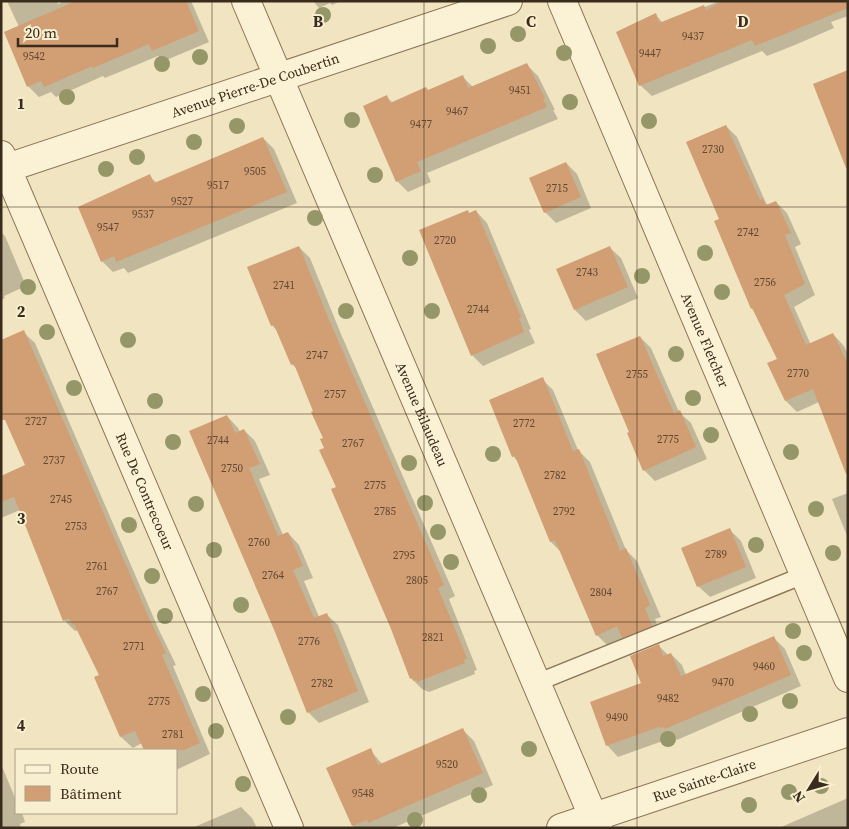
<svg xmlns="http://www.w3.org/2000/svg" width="849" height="829" font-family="'Source Serif 4',serif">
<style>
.shadow{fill:#0003}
.building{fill:#d29e73}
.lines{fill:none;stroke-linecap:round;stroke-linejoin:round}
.service-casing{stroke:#8c7556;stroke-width:19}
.minor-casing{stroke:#8c7556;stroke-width:30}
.service{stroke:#fbf1d4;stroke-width:16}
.minor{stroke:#fbf1d4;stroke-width:28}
.tree{fill:#959769}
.grid{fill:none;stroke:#3a2c1c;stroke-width:1;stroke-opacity:0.55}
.labels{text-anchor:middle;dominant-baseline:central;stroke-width:4;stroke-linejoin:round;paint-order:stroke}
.number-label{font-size:11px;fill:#604832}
.street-label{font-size:14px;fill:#3a2c1c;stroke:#f8eed0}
.grid-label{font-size:16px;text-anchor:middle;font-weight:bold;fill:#3a2c1c;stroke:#f8eed0;stroke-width:4;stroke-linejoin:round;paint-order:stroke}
</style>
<rect width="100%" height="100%" fill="#f1e4c0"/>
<g class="shadow">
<path d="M7 1H57L58 4 64 1H191L209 42 164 61 158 56 105 78 103 76 56 97 51 92 39 97 28 86 19 27Z"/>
<path d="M313 1H341L332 5 330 3 319 8Z"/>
<path d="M720 1H848V16L831 22 834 28 795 45 767 56 762 51 652 96 640 85 656 15 663 23Z"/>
<path d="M527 65 538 76 555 110H553L558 119 427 173 431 182 408 192 397 181 387 97 393 103 428 91 462 76 473 87Z"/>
<path d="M726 126 737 137 766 203 768 205 776 202 787 213 801 244 795 247 815 295 794 307 811 345 833 334 844 346 848 354V465L819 402 797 412 786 401 769 364 778 359 755 312 752 308 716 221 721 219Z"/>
<path d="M263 138 274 149 297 203 128 273 124 268 113 272 102 261 149 176 157 183Z"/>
<path d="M566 163 577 174 591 208 556 223 545 212Z"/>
<path d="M476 211 487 223 531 329 529 330 535 343 483 366 472 355 470 214Z"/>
<path d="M1 232 5 236 26 286 4 296 5 298 1 300Z"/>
<path d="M299 247 310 258 341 334 455 596 449 599 477 670 474 671 475 674 429 692 422 689 411 678 338 488 326 449 325 439 298 370 292 364 278 332 272 325Z"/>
<path d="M609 247 621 258 638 298 586 321 575 310Z"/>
<path d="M23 332 35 343 159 630 176 665 173 666 210 754 176 770V750H146L142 743 133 748 121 737 95 678 100 676 79 630 75 631 64 620 20 510 1 518V477L27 466Z"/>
<path d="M640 337 651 348 679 412 691 423 707 459 655 481 644 470 630 433Z"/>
<path d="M542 379 553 390 578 450 590 462 626 550 637 561 661 617 655 619 662 637 608 646 597 635 562 553 551 542 519 463 513 456Z"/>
<path d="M227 416 238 428 240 432 244 430 255 441 270 475 259 479 283 535 288 533 299 545 313 578 304 581 319 617 326 614 338 625 369 702 319 723 308 712Z"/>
<path d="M848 493V538L832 499Z"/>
<path d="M730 530 741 541 756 578 710 597 698 586Z"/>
<path d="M774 638 785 649 801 686 677 740 675 737 671 738 618 757 607 745 643 684 659 646 668 655 671 654 682 665 686 675Z"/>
<path d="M463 730 474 741 493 785 393 828H355L353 826 370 750 383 765Z"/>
<path d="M1 764 16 800V813H22L25 822 20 824 21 828H1Z"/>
<path d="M848 798V828H779Z"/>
<path d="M241 807 252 818 257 828H192Z"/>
</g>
<g class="building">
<path d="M76 1H186L199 31 152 51 149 44 93 68 92 66 44 87 41 81 27 87 4 32Z"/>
<path d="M723 1H848V8L755 46 752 40 639 86 616 32 656 13 659 23 704 5 706 10Z"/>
<path d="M527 63 545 98 543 99 547 107 417 162 421 171 396 182 363 106 387 95 390 103 426 87 428 90 463 75 468 88Z"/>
<path d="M848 70V167L846 168 813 84Z"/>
<path d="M726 125 760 200 763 199 766 205 776 201 791 233 785 235 805 284 784 295 806 345 833 333 848 364V473L846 474 813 389 785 401 767 363 777 359 752 308 751 309 714 221 719 219 686 142Z"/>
<path d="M263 137 287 192 116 262 114 256 101 262 78 207 150 174 154 183Z"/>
<path d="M566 162 581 197 544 213 529 178Z"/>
<path d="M468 210 469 213 476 210 521 317 519 318 524 332 471 356 419 230Z"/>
<path d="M299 246 330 322 444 585 438 588 467 658 464 660 465 663 417 682 416 680 413 681 412 678 410 679 391 629 331 489 336 487 319 450 324 448 320 439 323 438 311 412 313 411 294 364 291 365 274 325 271 326 247 267Z"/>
<path d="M610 246 628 287 574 310 556 269Z"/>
<path d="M24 330 149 618 166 653 162 655 200 743 184 750H144L135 731 120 737 94 677 99 675 74 624 72 625 69 618 63 621 14 497 1 502V476L25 465 5 420H1V340Z"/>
<path d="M640 336 674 413 680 410 696 447 643 471 627 433 629 432 596 354Z"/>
<path d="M543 377 573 451 579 449 618 545 620 551 626 548 650 605 645 608 652 626 622 638 617 626 596 636 555 540 550 542 515 456 512 457 489 400Z"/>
<path d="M227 415 235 433 244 429 260 464 249 468 263 501 278 536 288 532 303 566 293 570 314 618 327 613 358 691 307 713 275 632 189 431Z"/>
<path d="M730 528 746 567 697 587 681 548Z"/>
<path d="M774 636 791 675 665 729 664 727 660 728 659 727 606 746 590 702 641 683 630 656 659 644 663 656 671 653 681 676Z"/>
<path d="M463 728 483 773 368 823 367 820 352 826 326 768 371 748 378 765Z"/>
</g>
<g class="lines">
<defs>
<path id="service" d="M536 683 804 575"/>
<g id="minor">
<path id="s1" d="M246 1 598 828"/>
<path id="s2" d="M562 1 848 678"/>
<path id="s3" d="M1 155 289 828"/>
<path id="s4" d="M1 170 508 1"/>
<path id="s5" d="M561 828 848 732"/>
</g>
</defs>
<use href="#service" class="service-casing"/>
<use href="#minor" class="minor-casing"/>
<use href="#service" class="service"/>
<use href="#minor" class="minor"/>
</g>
<g class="tree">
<circle cx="323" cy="15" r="8"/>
<circle cx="518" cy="34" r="8"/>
<circle cx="488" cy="46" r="8"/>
<circle cx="564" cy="53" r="8"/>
<circle cx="200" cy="57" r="8"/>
<circle cx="162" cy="64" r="8"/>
<circle cx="67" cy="97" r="8"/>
<circle cx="570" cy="102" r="8"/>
<circle cx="352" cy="120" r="8"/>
<circle cx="649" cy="121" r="8"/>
<circle cx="237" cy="126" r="8"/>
<circle cx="194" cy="142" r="8"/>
<circle cx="137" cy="157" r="8"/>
<circle cx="106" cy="169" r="8"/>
<circle cx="375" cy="175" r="8"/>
<circle cx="315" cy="218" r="8"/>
<circle cx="705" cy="253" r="8"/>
<circle cx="410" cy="258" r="8"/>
<circle cx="642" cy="276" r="8"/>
<circle cx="28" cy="287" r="8"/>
<circle cx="722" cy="292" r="8"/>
<circle cx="346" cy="311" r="8"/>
<circle cx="432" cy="311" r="8"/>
<circle cx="47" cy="332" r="8"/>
<circle cx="128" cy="340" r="8"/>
<circle cx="676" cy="354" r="8"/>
<circle cx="74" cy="388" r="8"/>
<circle cx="693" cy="398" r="8"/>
<circle cx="155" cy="401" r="8"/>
<circle cx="711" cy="435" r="8"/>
<circle cx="173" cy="442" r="8"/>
<circle cx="791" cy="452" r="8"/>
<circle cx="493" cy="454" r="8"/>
<circle cx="409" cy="463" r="8"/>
<circle cx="425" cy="503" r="8"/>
<circle cx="196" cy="504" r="8"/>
<circle cx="816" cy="509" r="8"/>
<circle cx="129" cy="525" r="8"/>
<circle cx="438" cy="532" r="8"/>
<circle cx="756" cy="545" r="8"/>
<circle cx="214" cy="550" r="8"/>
<circle cx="833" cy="553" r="8"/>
<circle cx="451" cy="562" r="8"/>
<circle cx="152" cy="576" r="8"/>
<circle cx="241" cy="605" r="8"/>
<circle cx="165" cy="616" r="8"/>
<circle cx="793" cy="631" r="8"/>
<circle cx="804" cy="653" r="8"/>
<circle cx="203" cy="694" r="8"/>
<circle cx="790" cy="701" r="8"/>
<circle cx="750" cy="714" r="8"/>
<circle cx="288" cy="717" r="8"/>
<circle cx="216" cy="731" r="8"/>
<circle cx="668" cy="739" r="8"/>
<circle cx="529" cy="749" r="8"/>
<circle cx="243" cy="784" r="8"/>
<circle cx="821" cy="786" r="8"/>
<circle cx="789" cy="792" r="8"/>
<circle cx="479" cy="795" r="8"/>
<circle cx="749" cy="805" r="8"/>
<circle cx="415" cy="820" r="8"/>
</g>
<path class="grid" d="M212 1V828M424 1V828M637 1V828M1 207H848M1 414H848M1 622H848"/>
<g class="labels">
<g class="number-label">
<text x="693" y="36">9437</text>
<text x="650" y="53">9447</text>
<text x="34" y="56">9542</text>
<text x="520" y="90">9451</text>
<text x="457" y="111">9467</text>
<text x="421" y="124">9477</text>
<text x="713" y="149">2730</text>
<text x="255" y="171">9505</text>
<text x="218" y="185">9517</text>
<text x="557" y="188">2715</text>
<text x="182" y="201">9527</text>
<text x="143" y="214">9537</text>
<text x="108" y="227">9547</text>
<text x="748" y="232">2742</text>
<text x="445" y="240">2720</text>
<text x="587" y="272">2743</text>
<text x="765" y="282">2756</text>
<text x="284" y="285">2741</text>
<text x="478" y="309">2744</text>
<text x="317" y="355">2747</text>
<text x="798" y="373">2770</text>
<text x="637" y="374">2755</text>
<text x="335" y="394">2757</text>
<text x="36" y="421">2727</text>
<text x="524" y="423">2772</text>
<text x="668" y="439">2775</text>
<text x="218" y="440">2744</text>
<text x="353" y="443">2767</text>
<text x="54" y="460">2737</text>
<text x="232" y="468">2750</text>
<text x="555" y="475">2782</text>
<text x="375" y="485">2775</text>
<text x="61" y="499">2745</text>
<text x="385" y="511">2785</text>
<text x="564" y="511">2792</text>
<text x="76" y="526">2753</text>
<text x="259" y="542">2760</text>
<text x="716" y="554">2789</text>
<text x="404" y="555">2795</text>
<text x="97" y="566">2761</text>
<text x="273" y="575">2764</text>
<text x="417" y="580">2805</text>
<text x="107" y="591">2767</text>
<text x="601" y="592">2804</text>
<text x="433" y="637">2821</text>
<text x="309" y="641">2776</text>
<text x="134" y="646">2771</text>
<text x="764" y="666">9460</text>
<text x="723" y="682">9470</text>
<text x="322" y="683">2782</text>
<text x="668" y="698">9482</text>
<text x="159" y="701">2775</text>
<text x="617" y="717">9490</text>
<text x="173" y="734">2781</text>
<text x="447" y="764">9520</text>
<text x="363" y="793">9548</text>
</g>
<g class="street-label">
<text stroke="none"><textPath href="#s4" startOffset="268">Avenue Pierre-De Coubertin</textPath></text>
<text stroke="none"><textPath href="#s2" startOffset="368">Avenue Fletcher</textPath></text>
<text stroke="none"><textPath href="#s1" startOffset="449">Avenue Bilaudeau</textPath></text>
<text stroke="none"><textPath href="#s3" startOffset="366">Rue De Contrecoeur</textPath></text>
<text stroke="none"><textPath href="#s5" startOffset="151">Rue Sainte-Claire</textPath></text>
</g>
</g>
<g class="grid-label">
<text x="318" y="27">B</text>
<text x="531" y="27">C</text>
<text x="743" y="27">D</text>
<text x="21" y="109">1</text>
<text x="21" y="317">2</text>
<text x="21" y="524">3</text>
<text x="21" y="731">4</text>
</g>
<rect width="849" height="829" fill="none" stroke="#3a2c1c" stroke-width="5"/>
<rect x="15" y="749" width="162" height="65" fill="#f8eed0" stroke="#aca088"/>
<rect x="25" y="765" width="25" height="8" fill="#fbf1d4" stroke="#aca088"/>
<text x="60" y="774" font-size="15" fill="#3a2c1c">Route</text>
<rect x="25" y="786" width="25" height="15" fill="#d29e73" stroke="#aca088"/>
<text x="60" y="799" font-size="15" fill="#3a2c1c">Bâtiment</text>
<g transform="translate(809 789) rotate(233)" stroke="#f8eed0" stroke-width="4" paint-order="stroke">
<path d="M0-4L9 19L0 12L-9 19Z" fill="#3a2c1c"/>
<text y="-8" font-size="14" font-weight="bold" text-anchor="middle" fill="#3a2c1c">N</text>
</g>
<path d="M18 38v8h99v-8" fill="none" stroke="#3a2c1c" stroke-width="2.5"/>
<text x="25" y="38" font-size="15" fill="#3a2c1c" stroke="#f8eed0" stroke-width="4" paint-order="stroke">20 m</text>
</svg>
